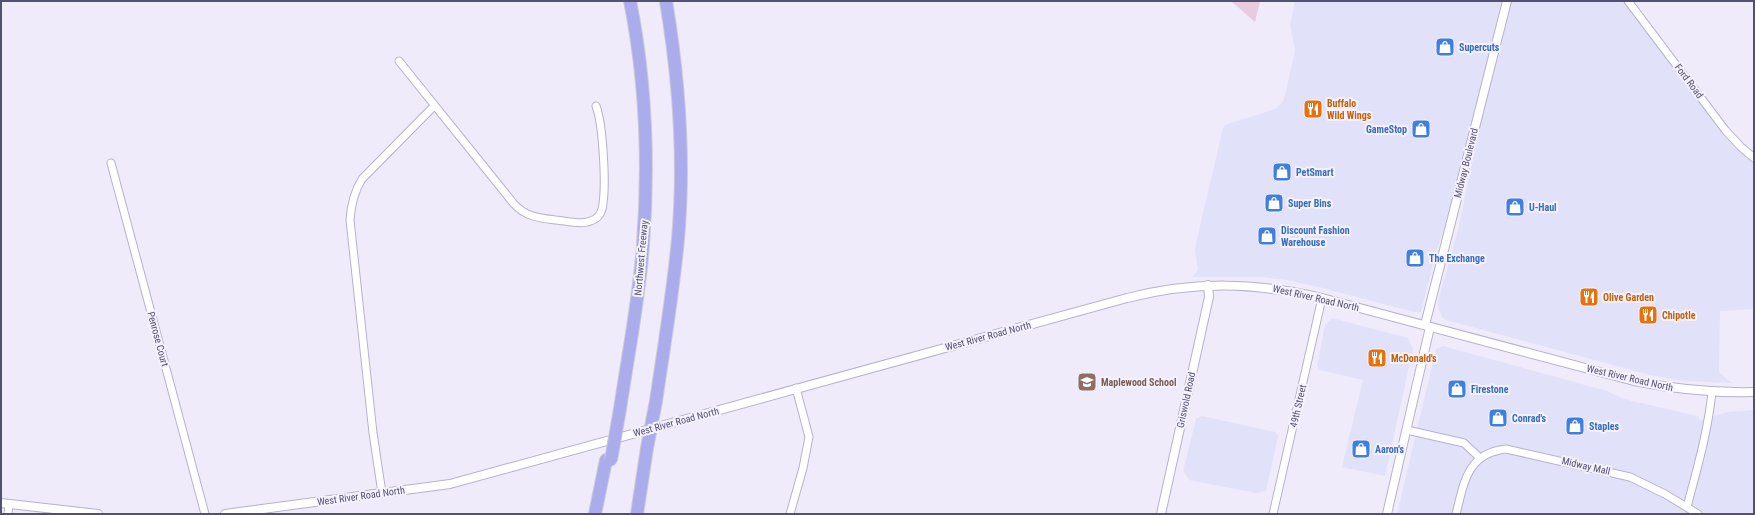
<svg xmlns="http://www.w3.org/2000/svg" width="1755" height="515" font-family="'Roboto Condensed',sans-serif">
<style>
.commercial{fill:#e1e1f9}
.green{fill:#e7cbde}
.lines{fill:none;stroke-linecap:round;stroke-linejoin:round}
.minor-casing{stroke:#b6b2cb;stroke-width:9}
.tertiary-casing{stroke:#b6b2cb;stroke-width:10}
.motorway-casing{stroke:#cbcbd5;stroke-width:14}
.minor{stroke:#fff;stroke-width:7}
.tertiary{stroke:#fff;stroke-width:8}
.motorway{stroke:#aaacec;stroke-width:12}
.motorway-bridge-casing{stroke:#cbcbd5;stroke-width:14;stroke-linecap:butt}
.motorway-bridge{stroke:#aaacec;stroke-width:12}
.labels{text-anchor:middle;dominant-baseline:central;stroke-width:4;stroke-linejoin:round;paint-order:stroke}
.shop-label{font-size:10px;font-weight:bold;fill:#366cbe;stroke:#f5f1fd;text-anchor:start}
.street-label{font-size:10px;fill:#535173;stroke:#f5f1fd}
.food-label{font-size:10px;font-weight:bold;fill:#c56008;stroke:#f5f1fd;text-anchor:start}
.education-label{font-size:10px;font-weight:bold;fill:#785e54;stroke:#f5f1fd;text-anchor:start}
</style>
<rect width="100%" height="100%" fill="#f0ebfa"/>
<g class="commercial">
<path d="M1295 1H1502L1446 224 1436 252 1421 312H1414L1319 287 1287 280 1262 277H1192L1198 270 1195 251 1196 243 1223 128 1225 125 1275 109 1282 103 1285 96 1295 50 1290 25Z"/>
<path d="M1510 1H1624L1702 102 1729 141 1754 164V309L1720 311 1719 368V372L1728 380 1733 383 1684 381 1650 375 1446 320 1442 317 1439 310 1438 301 1458 230 1483 111Z"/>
<path d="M1332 318 1408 338 1413 349 1385 476 1342 467 1363 380 1320 370 1317 366 1325 325Z"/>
<path d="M1443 346 1607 391 1624 399 1697 416 1701 420 1728 412 1754 410V514H1397L1436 349Z"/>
<path d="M1202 416 1275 432 1278 436 1266 491 1256 493 1189 480 1183 471 1196 419Z"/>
</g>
<path class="green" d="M1231 1H1260L1255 22Z"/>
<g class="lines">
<defs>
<g id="minor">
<path d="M1628 1 1726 131 1741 147 1754 158"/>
<path d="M399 61 514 204C526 217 539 218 556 220 568 221 584 226 595 219 600 216 603 209 603 203 606 183 603 124 596 106"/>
<path d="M111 163 205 514"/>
<path d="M1407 430 1464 443 1480 458"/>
<path d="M382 493 373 433 350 220C351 205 354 192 362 179L434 106"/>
<path d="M1687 507C1697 469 1708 431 1712 392"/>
<path d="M8 514 9 504"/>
<path d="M790 514 803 468 809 437 796 388"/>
<path d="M1273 514 1322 298"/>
<path d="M1456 514C1464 483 1467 453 1506 449L1630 477 1665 494 1698 514"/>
</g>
<g id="tertiary">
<path d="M1425 325 1507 1"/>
<path d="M1 503 98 514"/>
<path d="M225 514 450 484 1127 298C1196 281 1253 282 1322 298L1634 381C1674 389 1713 393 1754 392"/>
<path d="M1161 514 1209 297 1208 285"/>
<path d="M1387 514 1430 327"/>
</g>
<g id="motorway">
<path d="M656 401C664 347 673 293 678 239 685 160 679 79 666 1"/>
<path d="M620 409C628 355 639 300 643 245 649 164 646 81 630 1"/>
<path d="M595 514 606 460"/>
<path d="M637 514 647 448"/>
</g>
</defs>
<use href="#minor" class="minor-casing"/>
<use href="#tertiary" class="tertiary-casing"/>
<use href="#motorway" class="motorway-casing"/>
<use href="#minor" class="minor"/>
<use href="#tertiary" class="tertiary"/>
<use href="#motorway" class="motorway"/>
<defs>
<g id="motorway-bridge">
<path d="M647 448 656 401"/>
<path d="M611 460 620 409"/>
</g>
</defs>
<use href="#motorway-bridge" class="motorway-bridge-casing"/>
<use href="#motorway-bridge" class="motorway-bridge"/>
</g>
<defs>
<symbol id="shop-square" viewBox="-11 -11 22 22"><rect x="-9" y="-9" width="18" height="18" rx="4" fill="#3f7fe0" stroke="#f5f1fd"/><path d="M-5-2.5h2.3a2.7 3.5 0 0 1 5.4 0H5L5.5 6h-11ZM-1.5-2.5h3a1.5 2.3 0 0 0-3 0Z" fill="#fff"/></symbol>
<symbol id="restaurant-square" viewBox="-11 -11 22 22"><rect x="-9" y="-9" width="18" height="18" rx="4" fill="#e8710a" stroke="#f5f1fd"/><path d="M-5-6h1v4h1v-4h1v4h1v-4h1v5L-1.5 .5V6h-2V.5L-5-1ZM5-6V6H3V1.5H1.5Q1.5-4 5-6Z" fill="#fff"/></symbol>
<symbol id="school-square" viewBox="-11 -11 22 22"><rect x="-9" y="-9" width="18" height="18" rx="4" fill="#8d6e63" stroke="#f5f1fd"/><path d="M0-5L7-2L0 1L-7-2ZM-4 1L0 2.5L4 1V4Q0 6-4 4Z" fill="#fff"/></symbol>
</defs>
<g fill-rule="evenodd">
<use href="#shop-square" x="1434" y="36" width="22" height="22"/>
<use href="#restaurant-square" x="1302" y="98" width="22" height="22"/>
<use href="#shop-square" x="1410" y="118" width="22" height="22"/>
<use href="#shop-square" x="1271" y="161" width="22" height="22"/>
<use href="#shop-square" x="1263" y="192" width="22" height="22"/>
<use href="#shop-square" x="1504" y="196" width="22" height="22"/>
<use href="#shop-square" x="1256" y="225" width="22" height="22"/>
<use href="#shop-square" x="1404" y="247" width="22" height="22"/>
<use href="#restaurant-square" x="1578" y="286" width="22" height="22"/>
<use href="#restaurant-square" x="1637" y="304" width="22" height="22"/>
<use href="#restaurant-square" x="1366" y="347" width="22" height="22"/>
<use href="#school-square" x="1076" y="371" width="22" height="22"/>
<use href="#shop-square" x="1446" y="378" width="22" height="22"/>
<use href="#shop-square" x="1487" y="407" width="22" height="22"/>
<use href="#shop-square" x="1564" y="415" width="22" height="22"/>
<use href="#shop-square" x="1350" y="438" width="22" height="22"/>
</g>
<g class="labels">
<g class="shop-label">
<text x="1459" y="47">Supercuts</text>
<text x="1407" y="129" text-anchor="end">GameStop</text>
<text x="1296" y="172">PetSmart</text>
<text x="1288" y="203">Super Bins</text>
<text x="1529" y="207">U-Haul</text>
<text x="1281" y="230">Discount Fashion<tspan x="1281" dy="12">Warehouse</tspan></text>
<text x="1429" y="258">The Exchange</text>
<text x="1471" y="389">Firestone</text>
<text x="1512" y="418">Conrad's</text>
<text x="1589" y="426">Staples</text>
<text x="1375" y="449">Aaron's</text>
</g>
<g class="street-label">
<text transform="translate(1689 81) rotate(53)">Ford Road</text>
<text transform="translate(1466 163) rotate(-76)">Midway Boulevard</text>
<text transform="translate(641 258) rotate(-85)">Northwest Freeway</text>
<text transform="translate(1316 298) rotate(13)">West River Road North</text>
<text transform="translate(988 336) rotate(-15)">West River Road North</text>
<text transform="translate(158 339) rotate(75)">Penrose Court</text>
<text transform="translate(1630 378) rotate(13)">West River Road North</text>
<text transform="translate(1186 400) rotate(-78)">Griswold Road</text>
<text transform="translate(1298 406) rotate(-77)">49th Street</text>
<text transform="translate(676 422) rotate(-15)">West River Road North</text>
<text transform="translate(1586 466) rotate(13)">Midway Mall</text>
<text transform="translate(361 496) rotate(-8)">West River Road North</text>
</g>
<g class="food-label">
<text x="1327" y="103">Buffalo<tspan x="1327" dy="12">Wild Wings</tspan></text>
<text x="1603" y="297">Olive Garden</text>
<text x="1662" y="315">Chipotle</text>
<text x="1391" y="358">McDonald's</text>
</g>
<g class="education-label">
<text x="1101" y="382">Maplewood School</text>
</g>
</g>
<rect width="1755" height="515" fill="none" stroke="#535173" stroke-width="4"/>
</svg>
